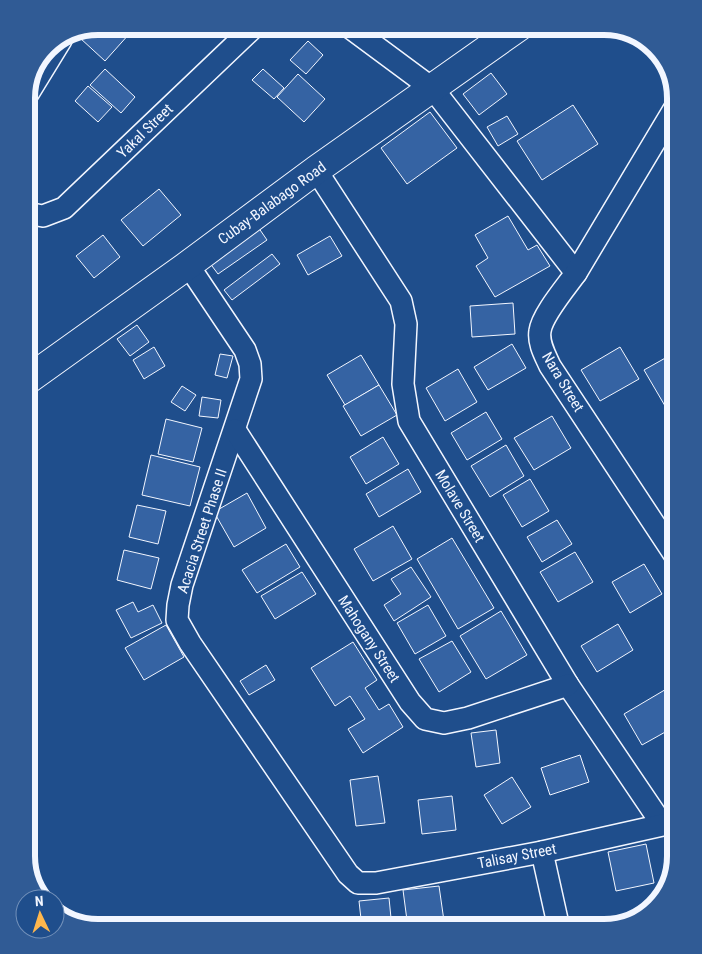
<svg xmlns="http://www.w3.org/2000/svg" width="702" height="954" font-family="'Roboto Condensed',sans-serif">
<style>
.building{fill:#3563a3;stroke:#f2f6ff}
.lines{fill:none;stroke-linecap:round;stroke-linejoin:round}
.minor-casing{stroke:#f2f6ff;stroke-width:24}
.major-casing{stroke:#f2f6ff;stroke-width:30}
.minor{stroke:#1f4e8c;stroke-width:21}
.major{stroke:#1f4e8c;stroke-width:28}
.labels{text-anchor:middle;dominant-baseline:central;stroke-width:4;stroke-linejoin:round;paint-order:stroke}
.street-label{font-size:15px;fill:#f2f6ff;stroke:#1f4e8c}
.rim{fill:none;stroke:#f2f6ff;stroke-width:6}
</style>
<rect width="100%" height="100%" fill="#1f4e8c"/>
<g class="building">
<path d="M98 26H122L130 33 105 61 80 38 86 31Z"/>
<path d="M308 41 323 55 306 74 290 60Z"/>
<path d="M105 69 135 97 121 113 90 85Z"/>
<path d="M263 69 284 88 274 99 252 80Z"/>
<path d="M491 73 507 94 479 115 463 94Z"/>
<path d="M298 74 325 99 304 122 277 97Z"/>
<path d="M88 86 112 107 98 122 75 101Z"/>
<path d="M573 105 598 144 542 180 517 141Z"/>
<path d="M430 112 457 148 407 184 381 148Z"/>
<path d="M507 116 518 134 498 146 487 127Z"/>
<path d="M159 189 181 215 143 246 121 220Z"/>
<path d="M508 216 528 250 537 245 550 266 495 297 476 266 488 258 475 235Z"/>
<path d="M256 224 267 240 218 274 206 258Z"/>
<path d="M103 235 120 257 94 278 76 256Z"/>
<path d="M330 236 342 256 308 275 297 255Z"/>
<path d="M272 254 280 264 232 300 224 290Z"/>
<path d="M513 303 515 334 472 337 470 306Z"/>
<path d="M137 325 149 342 130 356 117 339Z"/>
<path d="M512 344 526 368 488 390 474 367Z"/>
<path d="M154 347 165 366 144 379 133 360Z"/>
<path d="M620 347 639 379 600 401 581 370Z"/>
<path d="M676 352V407L668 411 644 370Z"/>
<path d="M220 354 233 356 227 378 215 375Z"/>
<path d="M361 355 379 385 345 405 327 375Z"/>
<path d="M458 369 477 402 445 421 426 388Z"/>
<path d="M379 385 397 415 361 436 343 406Z"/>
<path d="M182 386 196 395 185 411 171 402Z"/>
<path d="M202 397 221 400 218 418 199 416Z"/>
<path d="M486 412 502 439 467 460 451 433Z"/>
<path d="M552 416 571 448 534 470 514 438Z"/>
<path d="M166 419 202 428 193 462 158 454Z"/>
<path d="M383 437 399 464 366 484 350 457Z"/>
<path d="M506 445 524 476 490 497 471 466Z"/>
<path d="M151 455 200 467 190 506 142 495Z"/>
<path d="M408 469 421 492 379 517 366 494Z"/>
<path d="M530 479 549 511 522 527 503 495Z"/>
<path d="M247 493 266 528 234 547 214 512Z"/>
<path d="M137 505 166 511 158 544 129 537Z"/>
<path d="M557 520 572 544 542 562 527 537Z"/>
<path d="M393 526 412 559 373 581 354 549Z"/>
<path d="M452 538 494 608 458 629 417 559Z"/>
<path d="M286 544 300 567 257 593 242 570Z"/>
<path d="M124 550 159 558 151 589 117 580Z"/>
<path d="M575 552 593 582 558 602 540 572Z"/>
<path d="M644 564 662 594 630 613 612 582Z"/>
<path d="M411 567 431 597 394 621 384 605 401 594 391 579Z"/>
<path d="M302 572 316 594 275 619 261 596Z"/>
<path d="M133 602 138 612 153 605 162 623 131 638 116 610Z"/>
<path d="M428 605 446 636 415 654 397 623Z"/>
<path d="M501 611 527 655 486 679 460 636Z"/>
<path d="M618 624 633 650 597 672 581 646Z"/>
<path d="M166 625 184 657 144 680 125 648Z"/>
<path d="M452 641 471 672 439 692 419 659Z"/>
<path d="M353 642 377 680 365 688 379 710 389 704 403 727 363 753 348 729 365 719 350 696 335 706 311 668Z"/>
<path d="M266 665 275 680 249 695 240 681Z"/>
<path d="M668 688 676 701V726L642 745 624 714Z"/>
<path d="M496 730 500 763 476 767 471 733Z"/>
<path d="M580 755 589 782 550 795 541 768Z"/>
<path d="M378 776 385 823 356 826 350 780Z"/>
<path d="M512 777 531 807 502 824 484 795Z"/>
<path d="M452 796 456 830 422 834 418 800Z"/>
<path d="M646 844 654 883 616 891 608 852Z"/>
<path d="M439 886 445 928H408L403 890Z"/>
<path d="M389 898 392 928H362L359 901Z"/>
</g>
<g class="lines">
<defs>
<g id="minor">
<path d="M348 26 433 89 576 273C566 287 542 315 540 331 538 343 545 355 550 366L676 557"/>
<path d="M26 97 61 40"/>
<path d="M316 170 401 301 406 324 403 384 409 421 568 685 662 824"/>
<path d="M26 213 43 216 64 208 255 26"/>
<path d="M188 265 245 350 250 364 251 379 182 585 178 605 177 620 190 643 348 874 358 883H376L542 852 676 822"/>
<path d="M576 273 676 106"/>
<path d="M235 430 410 702 425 719 444 723 468 718 568 685"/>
<path d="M542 852 558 924 557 928"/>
</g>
<path id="major" d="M26 381 188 265 316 170 520 26"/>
</defs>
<use href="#minor" class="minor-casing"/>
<use href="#major" class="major-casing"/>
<use href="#minor" class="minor"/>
<use href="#major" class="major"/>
</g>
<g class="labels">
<g class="street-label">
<text transform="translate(145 131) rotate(-44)">Yakal Street</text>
<text transform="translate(272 203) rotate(-36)">Cubay-Balabago Road</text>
<text transform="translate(563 382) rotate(59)">Nara Street</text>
<text transform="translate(460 506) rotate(59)">Molave Street</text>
<text transform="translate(202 531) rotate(-72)">Acacia Street Phase II</text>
<text transform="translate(369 639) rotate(57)">Mahogany Street</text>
<text transform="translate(517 856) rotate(-11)">Talisay Street</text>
</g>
</g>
<path d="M0 0H702V954H0ZM98 35H604A63 63 0 0 1 667 98V856A63 63 0 0 1 604 919H98A63 63 0 0 1 35 856V98A63 63 0 0 1 98 35Z" fill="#305b95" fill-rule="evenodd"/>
<path class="rim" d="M98 35H604A63 63 0 0 1 667 98V856A63 63 0 0 1 604 919H98A63 63 0 0 1 35 856V98A63 63 0 0 1 98 35Z"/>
<g transform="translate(40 914) rotate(356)"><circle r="24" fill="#1f4e8c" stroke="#7391ba"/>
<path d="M0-4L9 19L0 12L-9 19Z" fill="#ffb74d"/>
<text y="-8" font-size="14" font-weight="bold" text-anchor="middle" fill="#f2f6ff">N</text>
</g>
</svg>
